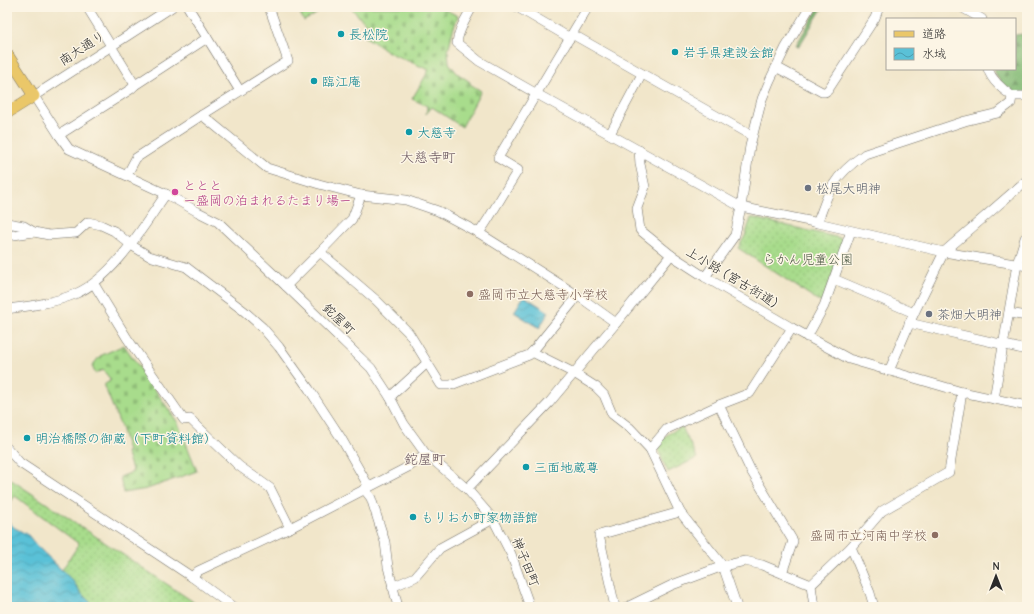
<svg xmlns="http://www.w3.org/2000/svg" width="1034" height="614" font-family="'Comic Neue','Klee One',sans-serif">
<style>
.grass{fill:url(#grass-dots);stroke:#6a845c}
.forest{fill:url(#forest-firs);stroke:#587452}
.cemetery{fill:url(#cemetery-stones);stroke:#6a845c}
.water{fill:url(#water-waves);stroke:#427681}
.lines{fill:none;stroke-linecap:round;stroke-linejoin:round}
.minor-casing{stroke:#706c63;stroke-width:10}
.major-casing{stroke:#706c63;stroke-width:12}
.minor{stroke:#fff;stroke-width:9}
.major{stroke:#eac769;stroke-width:11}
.culture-dot{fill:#0f9aa8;stroke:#fcf5e5;stroke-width:1.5}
.worship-dot{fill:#6b7280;stroke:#fcf5e5;stroke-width:1.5}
.hotel-dot{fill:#d1479c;stroke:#fcf5e5;stroke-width:1.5}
.education-dot{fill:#8d6e63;stroke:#fcf5e5;stroke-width:1.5}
.labels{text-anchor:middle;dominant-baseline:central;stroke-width:3;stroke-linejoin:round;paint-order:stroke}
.culture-label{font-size:13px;fill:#0d838f;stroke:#fcf5e5;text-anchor:start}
.street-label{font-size:13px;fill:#2b2b2b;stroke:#fcf5e5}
.hotel-label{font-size:13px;fill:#b23c85;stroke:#fcf5e5;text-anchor:start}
.worship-label{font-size:13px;fill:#5b616d;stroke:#fcf5e5;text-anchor:start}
.park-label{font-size:13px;fill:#4a5743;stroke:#fcf5e5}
.education-label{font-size:13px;fill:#785e54;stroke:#fcf5e5;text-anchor:start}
.neighbourhood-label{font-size:14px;fill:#6c5861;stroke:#fcf5e5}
</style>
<defs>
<pattern id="grass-dots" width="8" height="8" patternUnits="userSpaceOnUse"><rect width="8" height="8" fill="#a8dc8c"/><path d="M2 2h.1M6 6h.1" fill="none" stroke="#91bd79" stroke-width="1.8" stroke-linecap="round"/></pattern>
<pattern id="forest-firs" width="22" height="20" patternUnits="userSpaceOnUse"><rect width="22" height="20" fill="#86bc78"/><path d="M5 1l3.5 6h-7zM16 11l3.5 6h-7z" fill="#6e9963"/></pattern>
<pattern id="cemetery-stones" width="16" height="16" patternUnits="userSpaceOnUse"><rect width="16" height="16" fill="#a8dc8c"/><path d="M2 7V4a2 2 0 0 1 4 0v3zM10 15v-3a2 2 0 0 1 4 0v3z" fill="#91bd79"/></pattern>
<pattern id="water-waves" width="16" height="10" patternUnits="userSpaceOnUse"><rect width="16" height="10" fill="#5ac1d7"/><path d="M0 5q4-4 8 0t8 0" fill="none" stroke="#4b9daf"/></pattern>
</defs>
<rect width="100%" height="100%" fill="#fcf5e5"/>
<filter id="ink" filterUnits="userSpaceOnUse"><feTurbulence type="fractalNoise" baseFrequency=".025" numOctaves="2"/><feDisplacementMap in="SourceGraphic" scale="8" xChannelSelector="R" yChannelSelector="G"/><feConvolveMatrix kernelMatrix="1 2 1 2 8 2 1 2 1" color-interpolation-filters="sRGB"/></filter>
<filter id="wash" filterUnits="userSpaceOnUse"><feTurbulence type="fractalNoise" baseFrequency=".012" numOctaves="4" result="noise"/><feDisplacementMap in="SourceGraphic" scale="16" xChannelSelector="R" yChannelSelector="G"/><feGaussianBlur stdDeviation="0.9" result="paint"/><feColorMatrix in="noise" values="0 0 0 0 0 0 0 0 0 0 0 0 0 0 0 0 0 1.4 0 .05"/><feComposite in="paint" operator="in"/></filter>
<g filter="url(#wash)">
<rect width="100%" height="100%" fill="#f1e6ca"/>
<g class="grass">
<path d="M751 218H754L840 238 845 242 822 303 738 248 745 236Z"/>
<path d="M682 427 697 458 668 472C665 466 659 454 658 448 658 438 675 430 682 427Z"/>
<path d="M7 477 31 493 201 607H95L81 593 73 581 62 570 79 544 15 496 7 507Z"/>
</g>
<g class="forest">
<path d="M819 7H823L798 48 796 45Z"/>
<path d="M1023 34 1027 35V94C1012 94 998 84 994 69H1015V35Z"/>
</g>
<g class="cemetery">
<path d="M297 7H327L313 16 304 21Z"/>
<path d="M350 7H440L458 16 453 30 448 51 449 63 457 73 470 82V84L481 91 462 127 432 107 426 114 427 106 412 99 429 70 390 53 364 36 370 28Z"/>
<path d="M124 345 178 423 197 471 147 489 123 493 120 477 133 472 126 452 128 451 121 427 104 385 111 380 103 370 95 373 92 366 100 356Z"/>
</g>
<g class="water">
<path d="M524 296 549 312 539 328 514 312Z"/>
<path d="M7 520 15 528 28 535 36 545 73 581 81 593 95 607H7Z"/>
</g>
</g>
<g filter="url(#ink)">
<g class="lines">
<defs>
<g id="minor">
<path d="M87 7 135 85"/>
<path d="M172 7 34 96 59 135 69 149 166 194 198 212 218 222 286 286 371 368 390 397 404 424 425 453 467 489 493 519 511 554 530 607"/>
<path d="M188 7 240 91"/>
<path d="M472 7C466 19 458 30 457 43L479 61 537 94 741 207 814 222 944 252 1027 266"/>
<path d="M517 7 570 38"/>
<path d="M961 7 982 19"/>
<path d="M572 34 752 136"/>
<path d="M776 67 822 92H825L828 90 875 18 879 7"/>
<path d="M1012 96H1027"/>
<path d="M202 115 267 168 319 184 361 195 406 200 438 211 479 233 577 295 616 323"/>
<path d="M610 134 642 74"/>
<path d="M59 135 131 89 135 85 207 38"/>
<path d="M639 150 640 164 645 187 637 208 640 230 671 255 705 277 792 328 849 359 962 392 1027 406"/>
<path d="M127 175 136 158 202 115 288 61 269 7"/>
<path d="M7 223 24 226 34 232 49 235 76 233 88 222 101 225 114 231 131 245 149 256 186 267 244 311 262 327 279 347 309 389 341 438 369 487"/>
<path d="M817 223C822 212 827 194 833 185 841 172 852 163 865 154L965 121 998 113 1011 103 1012 96C1002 89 992 81 988 69"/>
<path d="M479 233 487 221 518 170 498 158 588 7"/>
<path d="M7 236 34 232"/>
<path d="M320 252 376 300 409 333 441 385H451L529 355 533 351 572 303 577 295"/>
<path d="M705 277 735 235 741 207 750 146 762 99 770 80 786 47 810 7"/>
<path d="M834 279 914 313"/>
<path d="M94 284 127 338 184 420 190 419 239 466 270 488 290 528"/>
<path d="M286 286 320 252 352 219 361 195"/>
<path d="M7 309C30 306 54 303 75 294 113 278 143 227 166 194"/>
<path d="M1009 313 1027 316"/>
<path d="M909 323 1027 350"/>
<path d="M807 337 824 306 851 231"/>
<path d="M532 352 574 373 596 387 604 395 612 414 630 428 650 449"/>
<path d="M889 371 914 313 944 252 1027 180"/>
<path d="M390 397 427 363"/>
<path d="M994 399 1017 264 1025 238H1027"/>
<path d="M719 405 750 469 793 541 782 573"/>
<path d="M7 448 20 463 192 577 233 607"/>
<path d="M364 489 371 498 385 542 388 567 398 607"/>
<path d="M467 489 549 403 616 323 671 255"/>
<path d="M851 547 870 593 874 607"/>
<path d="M192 577 198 571 290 528 410 466 426 454"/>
<path d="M811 585 851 547 882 511 949 472 962 392"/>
<path d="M811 585 814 607"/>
<path d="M392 587 415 577 440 548 493 519"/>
<path d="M615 607 599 535 680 512"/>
<path d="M627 607 672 585 723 566 745 561 762 565 811 585"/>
<path d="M737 607 723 566 680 512 650 449 667 429 719 405 750 393 792 328"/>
</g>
<path id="major" d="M7 54 34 96 7 113"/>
</defs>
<use href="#minor" class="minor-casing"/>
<use href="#major" class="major-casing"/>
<use href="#minor" class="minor"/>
<use href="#major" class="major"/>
</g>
</g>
<g class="culture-dot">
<circle cx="341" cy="34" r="4"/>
<circle cx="675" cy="52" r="4"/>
<circle cx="314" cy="81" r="4"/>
<circle cx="409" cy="132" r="4"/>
<circle cx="27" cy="438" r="4"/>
<circle cx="526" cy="467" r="4"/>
<circle cx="413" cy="517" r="4"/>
</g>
<g class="worship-dot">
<circle cx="808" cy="188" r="4"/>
<circle cx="929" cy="314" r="4"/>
</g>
<circle class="hotel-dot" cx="175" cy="192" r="4"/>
<g class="education-dot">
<circle cx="470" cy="294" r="4"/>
<circle cx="935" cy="535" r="4"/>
</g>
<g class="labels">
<g class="culture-label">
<text x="349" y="34">長松院</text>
<text x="683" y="52">岩手県建設会館</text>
<text x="322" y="81">臨江庵</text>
<text x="417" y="132">大慈寺</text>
<text x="35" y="438">明治橋際の御蔵（下町資料館）</text>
<text x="534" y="467">三面地蔵尊</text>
<text x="421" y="517">もりおか町家物語館</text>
</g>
<g class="street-label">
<text transform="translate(82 48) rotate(-33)">南大通り</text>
<text transform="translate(732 277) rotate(31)">上小路 (宮古街道)</text>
<text transform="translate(339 319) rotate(44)">鉈屋町</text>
<text transform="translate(526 562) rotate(68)">神子田町</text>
</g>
<g class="hotel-label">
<text x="183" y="185">ととと<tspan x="183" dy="15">ー盛岡の泊まれるたまり場ー</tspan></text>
</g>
<g class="worship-label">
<text x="816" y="188">松尾大明神</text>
<text x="937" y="314">茶畑大明神</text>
</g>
<g class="park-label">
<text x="808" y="259">らかん児童公園</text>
</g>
<g class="education-label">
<text x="478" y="294">盛岡市立大慈寺小学校</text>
<text x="927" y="535" text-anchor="end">盛岡市立河南中学校</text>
</g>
<g class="neighbourhood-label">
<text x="428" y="157">大慈寺町</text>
<text x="425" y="459">鉈屋町</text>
</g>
</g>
<rect width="1034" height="614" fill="none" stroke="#fcf5e5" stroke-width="24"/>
<rect x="886" y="18" width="130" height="52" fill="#fcf5e5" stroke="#a8a49b"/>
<rect x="894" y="31" width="20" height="6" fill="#eac769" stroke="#a8a49b"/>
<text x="922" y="38" font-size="12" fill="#2b2b2b">道路</text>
<rect x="894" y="48" width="20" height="12" fill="url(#water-waves)" stroke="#a8a49b"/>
<text x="922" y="58" font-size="12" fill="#2b2b2b">水域</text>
<g transform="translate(996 576)" stroke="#fcf5e5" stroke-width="3" paint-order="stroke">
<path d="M0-3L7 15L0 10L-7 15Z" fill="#2b2b2b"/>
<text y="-6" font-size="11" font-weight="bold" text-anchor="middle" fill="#2b2b2b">N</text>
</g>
</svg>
